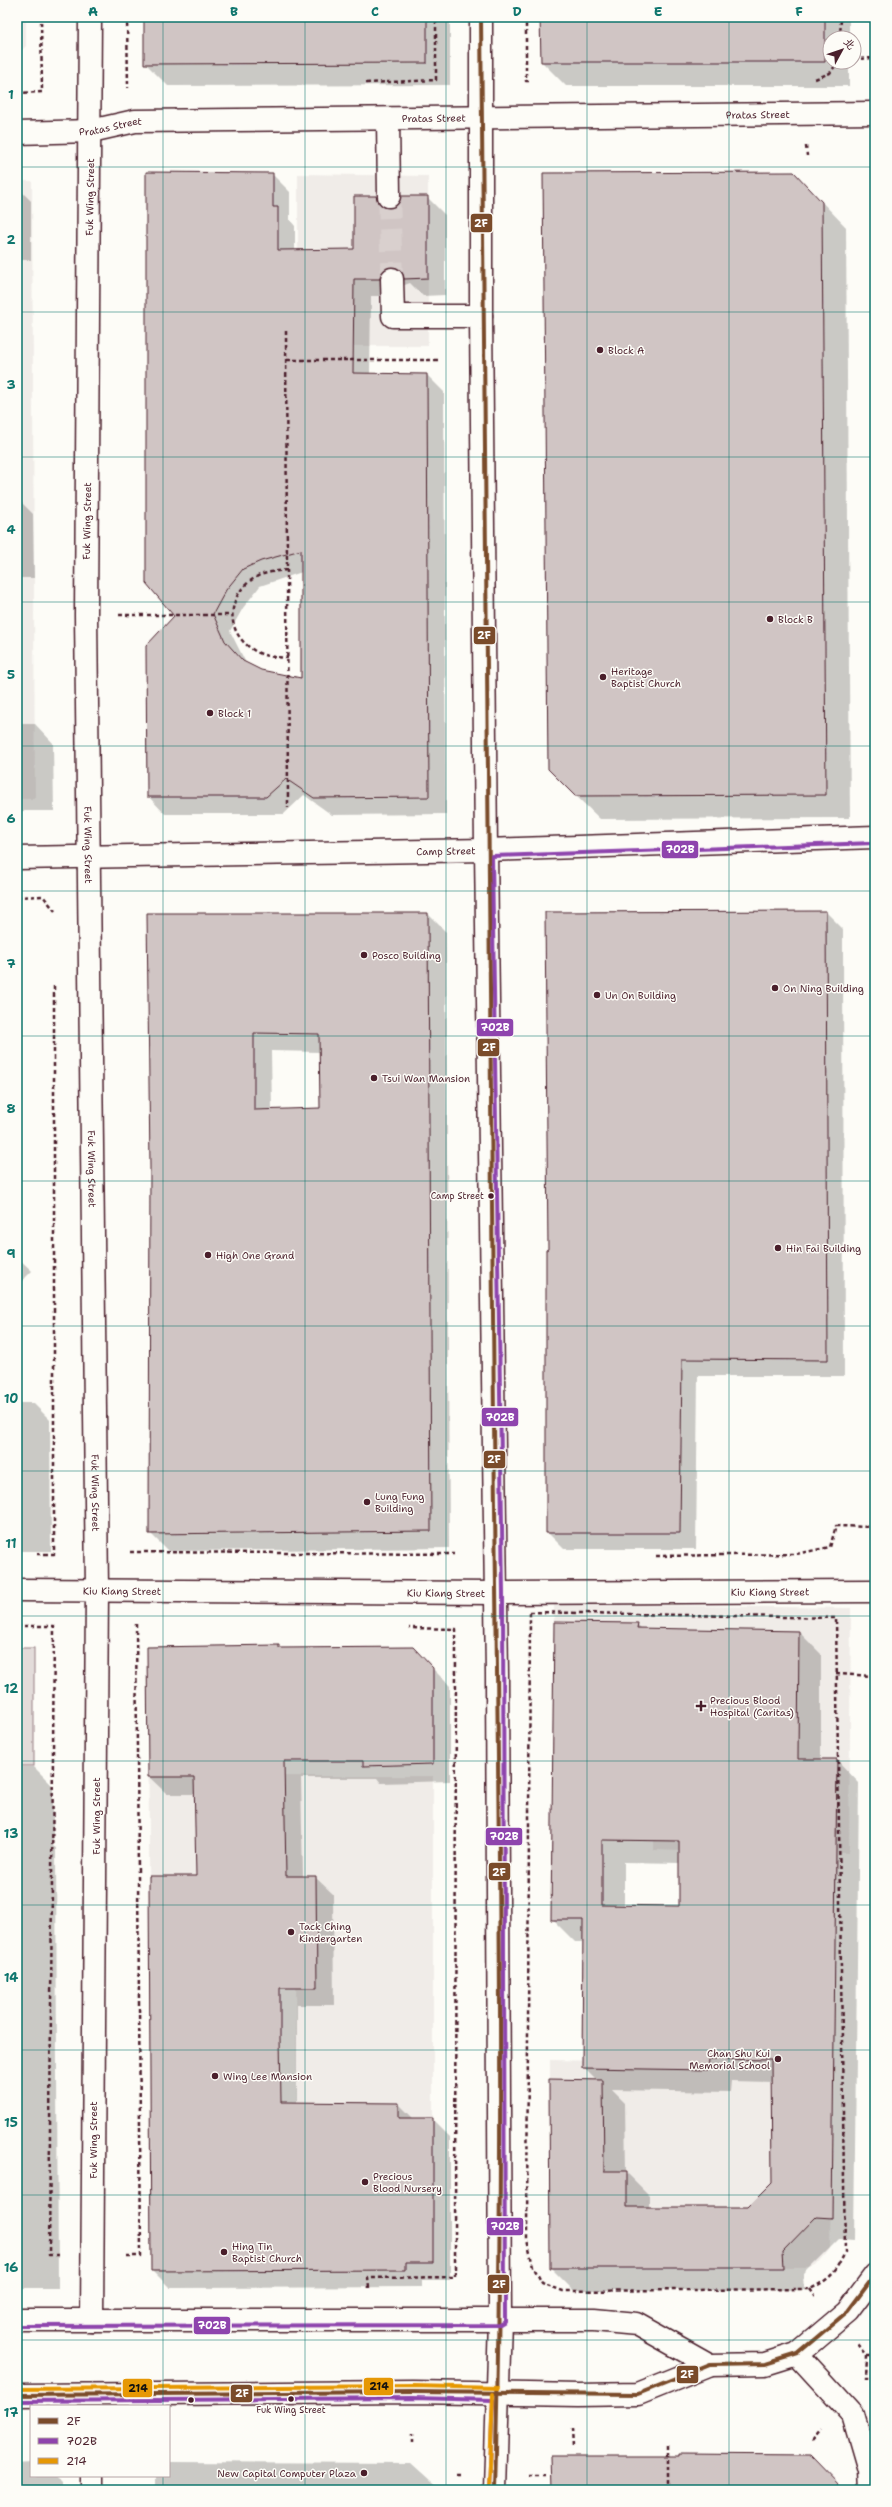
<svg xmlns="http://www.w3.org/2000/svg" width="892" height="2507" font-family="'Shantell Sans','LXGW WenKai TC',sans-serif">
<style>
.built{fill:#f0ece8}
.green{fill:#e3dcda;stroke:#967e82}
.shadow{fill:#0003;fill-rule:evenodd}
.building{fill:#d0c5c4;stroke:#4a1f2b;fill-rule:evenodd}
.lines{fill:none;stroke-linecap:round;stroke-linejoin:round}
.minor-tunnel{stroke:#d9d0ce;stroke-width:22;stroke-dasharray:22 11;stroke-linecap:butt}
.minor-casing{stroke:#4a1f2b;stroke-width:25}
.major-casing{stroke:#4a1f2b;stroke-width:25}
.path{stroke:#4a1f2b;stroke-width:2.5;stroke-dasharray:4 3;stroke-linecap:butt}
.minor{stroke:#fdfcf7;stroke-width:22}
.major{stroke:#fdfcf7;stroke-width:22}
.bus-1-casing{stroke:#fdfcf7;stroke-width:7}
.bus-2-casing{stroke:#fdfcf7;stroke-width:7}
.bus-3-casing{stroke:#fdfcf7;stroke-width:7}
.bus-1{stroke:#7a4b2a;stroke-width:4}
.bus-2{stroke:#8e44ad;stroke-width:4}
.bus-3{stroke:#e69804;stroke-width:4}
.grid{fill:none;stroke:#0f766e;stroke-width:1;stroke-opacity:0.55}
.poi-dot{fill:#4a1f2b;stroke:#fdfcf7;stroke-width:1.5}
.labels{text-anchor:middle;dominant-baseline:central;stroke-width:3;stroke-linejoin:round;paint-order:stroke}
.bus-label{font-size:9px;fill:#4a1f2b;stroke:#fdfcf7;text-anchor:end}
.street-label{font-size:10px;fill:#4a1f2b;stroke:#fdfcf7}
.poi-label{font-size:10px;fill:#4a1f2b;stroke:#fdfcf7;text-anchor:start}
.line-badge{stroke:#fdfcf7;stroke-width:1.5}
.badge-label{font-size:11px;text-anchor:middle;font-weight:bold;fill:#fff}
.pale-badge-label{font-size:11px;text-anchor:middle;font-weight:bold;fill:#111}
.neatline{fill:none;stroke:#0f766e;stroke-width:1.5}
.grid-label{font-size:13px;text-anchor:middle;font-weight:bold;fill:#0f766e}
</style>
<rect width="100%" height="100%" fill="#fdfcf7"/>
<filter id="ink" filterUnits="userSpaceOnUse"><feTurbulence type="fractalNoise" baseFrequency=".025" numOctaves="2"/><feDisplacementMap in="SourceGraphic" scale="8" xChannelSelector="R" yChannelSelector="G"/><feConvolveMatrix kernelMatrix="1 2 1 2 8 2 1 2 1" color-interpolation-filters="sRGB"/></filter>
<g filter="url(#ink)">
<g class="built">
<path d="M17 17H26V46L17 55Z"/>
<path d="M298 174 428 176V346H298Z"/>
<path d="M17 181H32L35 799H17Z"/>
<path d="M554 1604 851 1608 849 1853H837L830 2249 816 2266 810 2268H550V2060L658 2062 708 2070 709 2059H721L678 2023 679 1851 654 1850V1841L602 1840 603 1790 552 1789Z"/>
<path d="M148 1699 284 1732 285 1776H433V2118L297 2212 296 1988 150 1989Z"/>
</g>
<rect class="green" x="17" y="1648" width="17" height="118"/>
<g class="shadow">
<path d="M145 17H450V85L168 86 145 63Z"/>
<path d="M542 17H849V38H830V62H849V86H566L542 62Z"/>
<path d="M272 174 290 192V220L295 226V251L355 250 376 197 388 210 427 197 445 215V295L423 296 410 283 402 286 397 296H371L370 374 427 375 444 392 446 814 332 815 304 795 284 814H165L148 796 176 616ZM302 572V680L261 671 246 663 230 631 243 608 260 586Z"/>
<path d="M17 187 31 201V260H17Z"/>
<path d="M818 198 846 227 850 818 600 819 573 793Z"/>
<path d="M17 498 33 514 34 578H17Z"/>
<path d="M17 724H35L53 743 54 811H17Z"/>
<path d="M826 912 843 929 844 1376H698L696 1549H564L547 1532 549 1250 546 913Z"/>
<path d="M148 914H428L446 932 449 1548 168 1551 150 1533 151 1167ZM271 1051 320 1052 321 1109 272 1110Z"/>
<path d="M17 1257 32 1271 17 1286Z"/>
<path d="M17 1403H33L50 1420 51 1551H17Z"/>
<path d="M637 1624 642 1629 799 1632 821 1654V1760H837L859 1783 854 2240 839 2239 804 2274 805 2290H573L551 2268 596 2080 583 2067 584 1942H575L552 1919ZM624 1862 680 1863V1907L624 1906ZM731 2081 773 2082V2183L748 2208H649V2195L626 2172 625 2103 612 2090 730 2092Z"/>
<path d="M148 1648H412L450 1686V1781L381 1783 377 1778H301L303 1877H315L333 1894 334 2005H297V2103L399 2104 414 2119H432L450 2137V2280H422V2287L170 2288 152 2270 197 1877 195 1794H167L149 1777Z"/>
<path d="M17 1767H34L53 1786V1846L56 1848 58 2288H17Z"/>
<path d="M31 2462V2476H54L62 2484V2490H17V2463Z"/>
<path d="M169 2462 411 2463 441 2490H155V2476H169Z"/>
</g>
<g class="building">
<path d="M144 17H427V63L144 64Z"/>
<path d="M540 17H825V62H541Z"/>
<path d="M146 172 273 173V207H278V250L354 249V196H376L378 203 389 208 396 206 401 196H428V278L404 279 402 272 392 267 385 269 380 279H354L353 373 427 374 429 797 314 798 286 779 266 797H147L146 646 174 616 146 583ZM301 550V678L261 670 243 661 225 641 213 614 226 590 243 569 261 561Z"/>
<path d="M794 172 822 202 826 795 575 796 548 769 543 173Z"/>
<path d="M826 911 828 1360 682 1359 680 1533H546V1250L548 1249 545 912Z"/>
<path d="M147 913H428L431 1531 149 1534 150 1167ZM254 1033 319 1034 320 1108 254 1110Z"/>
<path d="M554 1622 638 1623 637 1628 799 1631 798 1759H837L832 2218 816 2217 782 2252 783 2268H550L549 2079 603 2080 604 2171H627V2207H748L772 2183 771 2060 709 2059 708 2070 582 2068 583 1920H551ZM602 1840 679 1841V1906L602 1905Z"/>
<path d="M279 1645V1648L413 1647 433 1668V1764L363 1766V1761H284L286 1876H316L317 1988H280V2037L281 2102 399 2103V2118H433V2263H405V2270L151 2271 149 1876H196L194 1777H148L147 1647Z"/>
<path d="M679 2454 810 2455 844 2490H551L550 2456H679Z"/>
</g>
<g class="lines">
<path class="minor-tunnel" d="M389 196 392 279"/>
<defs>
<g id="minor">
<path id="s1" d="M90 17 86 615 97 1589 92 2320"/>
<path d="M388 119 389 196"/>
<path id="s2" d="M17 133 91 131 135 121 875 113"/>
<path d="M392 279 393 316H481"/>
<path id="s3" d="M17 858 486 850 875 837"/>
<path id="s4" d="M17 1590 497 1593 875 1591"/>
<path d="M92 2476V2490"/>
</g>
<g id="major">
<path d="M481 17V316L486 850 497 1675 500 2319 495 2490"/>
<path d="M17 2320H594L637 2324 710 2365"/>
<path d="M797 2354 853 2415 869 2470 870 2490"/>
<path d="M17 2395 413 2392 579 2395 638 2394 710 2365 765 2364 797 2354 848 2311 875 2275"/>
</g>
</defs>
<use href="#minor" class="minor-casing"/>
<use href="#major" class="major-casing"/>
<g class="path">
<path d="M127 17 128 88"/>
<path d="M526 17V81H529"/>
<path d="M840 38 841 17"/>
<path d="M854 59 875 58"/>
<path d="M815 79 830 73 838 62"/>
<path d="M366 83 436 80V17"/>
<path d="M17 93 42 92 41 17"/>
<path d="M806 146 807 156"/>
<path d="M286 331 288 808"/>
<path d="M287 360H438"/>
<path d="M287 570C278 571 269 572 260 575 228 590 222 629 252 649 262 657 276 657 288 658"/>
<path d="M119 615H231"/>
<path d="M17 897 43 896 55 911"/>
<path d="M130 1552 454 1554"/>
<path d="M37 1554H54V984"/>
<path d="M656 1556 796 1554 830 1547 836 1526 875 1527"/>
<path d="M530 1612 836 1618 845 2253C837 2272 829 2280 810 2289L563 2291 542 2283 533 2266 527 2240Z"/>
<path d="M17 1626H54L49 2255H58"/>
<path d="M836 1674 875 1676"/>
<path d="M126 2256H141L136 1624"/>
<path d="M369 2288 368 2278 455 2277 456 1629 409 1628"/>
<path d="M810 2289 815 2296"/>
<path d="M858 2345 867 2356 866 2379"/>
<path d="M867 2356H875"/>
<path d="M572 2428 573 2447"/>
<path d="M813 2441 822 2430"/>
<path d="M413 2443V2434"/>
<path d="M668 2445V2490"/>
<path d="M456 2474H463"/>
<path d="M528 2476H545"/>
</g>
<use href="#minor" class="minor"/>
<use href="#major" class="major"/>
<defs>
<g id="bus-1">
<path d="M481 17C481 485 487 953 494 1421 498 1777 505 2134 495 2490"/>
<path d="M17 2395 413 2392 638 2394 710 2365 765 2364 797 2354 848 2311 875 2275"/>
</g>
<g id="bus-2">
<path d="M17 2326 500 2325 505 2322 503 1593 492 856 875 843"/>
<path d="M17 2401 413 2398 493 2400 489 2490"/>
</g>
<g id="bus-3">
<path d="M17 2389 413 2386 499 2388"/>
<path d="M489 2490 493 2394"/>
</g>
</defs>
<use href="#bus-1" class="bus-1-casing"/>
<use href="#bus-2" class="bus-2-casing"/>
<use href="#bus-3" class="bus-3-casing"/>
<use href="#bus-1" class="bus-1"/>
<use href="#bus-2" class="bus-2"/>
<use href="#bus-3" class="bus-3"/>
</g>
</g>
<path class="grid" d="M163 17V2406M305 17V2490M446 17V2490M587 17V2490M729 17V2490M17 167H875M17 312H875M17 457H875M17 602H875M17 746H875M17 891H875M17 1036H875M17 1181H875M17 1326H875M17 1471H875M17 1616H875M17 1761H875M17 1905H875M17 2050H875M17 2195H875M17 2340H875M163 2476V2490"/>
<g class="poi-dot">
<circle cx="600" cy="350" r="4"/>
<circle cx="770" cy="619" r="4"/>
<circle cx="603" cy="677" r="4"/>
<circle cx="210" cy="713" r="4"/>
<circle cx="364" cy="955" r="4"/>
<circle cx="775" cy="988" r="4"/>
<circle cx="597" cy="995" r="4"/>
<circle cx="374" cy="1078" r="4"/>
<circle cx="491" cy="1196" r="3.5"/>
<circle cx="778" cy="1248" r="4"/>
<circle cx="208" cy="1255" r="4"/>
<circle cx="367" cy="1502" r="4"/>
<path d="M699 1700h4v4h4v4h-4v4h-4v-4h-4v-4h4z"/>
<circle cx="291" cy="1932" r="4"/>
<circle cx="778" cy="2059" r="4"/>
<circle cx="215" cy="2076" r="4"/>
<circle cx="365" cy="2182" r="4"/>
<circle cx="224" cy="2252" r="4"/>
<circle cx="291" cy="2399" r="3.5"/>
<circle cx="191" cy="2400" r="3.5"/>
<circle cx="364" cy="2473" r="4"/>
</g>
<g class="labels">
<g class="bus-label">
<text x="484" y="1196">Camp Street</text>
<text x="291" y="2410" text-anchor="middle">Fuk Wing Street</text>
</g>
<g class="street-label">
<text stroke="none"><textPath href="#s2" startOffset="742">Pratas Street</textPath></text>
<text stroke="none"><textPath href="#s2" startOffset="418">Pratas Street</textPath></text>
<text stroke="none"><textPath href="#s2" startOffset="94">Pratas Street</textPath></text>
<text transform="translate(90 197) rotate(-89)">Fuk Wing Street</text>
<text transform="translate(87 521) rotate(-89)">Fuk Wing Street</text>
<text stroke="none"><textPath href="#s1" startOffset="828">Fuk Wing Street</textPath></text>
<text stroke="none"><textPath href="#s3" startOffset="429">Camp Street</textPath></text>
<text stroke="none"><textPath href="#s1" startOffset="1152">Fuk Wing Street</textPath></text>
<text stroke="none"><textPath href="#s1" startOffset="1476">Fuk Wing Street</textPath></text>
<text stroke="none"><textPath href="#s4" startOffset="105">Kiu Kiang Street</textPath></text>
<text stroke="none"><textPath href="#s4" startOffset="753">Kiu Kiang Street</textPath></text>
<text stroke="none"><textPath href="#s4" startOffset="429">Kiu Kiang Street</textPath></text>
<text transform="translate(96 1816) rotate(-90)">Fuk Wing Street</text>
<text transform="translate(93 2140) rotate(-90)">Fuk Wing Street</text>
</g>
<g class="poi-label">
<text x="608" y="350">Block A</text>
<text x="778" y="619">Block B</text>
<text x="611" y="671">Heritage<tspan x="611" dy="12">Baptist Church</tspan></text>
<text x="218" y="713">Block 1</text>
<text x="372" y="955">Posco Building</text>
<text x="783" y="988">On Ning Building</text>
<text x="605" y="995">Un On Building</text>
<text x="382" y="1078">Tsui Wan Mansion</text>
<text x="786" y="1248">Hin Fai Building</text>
<text x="216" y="1255">High One Grand</text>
<text x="375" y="1496">Lung Fung<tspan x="375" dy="12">Building</tspan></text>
<text x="710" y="1700">Precious Blood<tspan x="710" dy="12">Hospital (Caritas)</tspan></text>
<text x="299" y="1926">Tack Ching<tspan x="299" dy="12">Kindergarten</tspan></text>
<text x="770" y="2053" text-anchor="end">Chan Shu Kui<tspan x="770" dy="12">Memorial School</tspan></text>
<text x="223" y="2076">Wing Lee Mansion</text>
<text x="373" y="2176">Precious<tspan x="373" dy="12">Blood Nursery</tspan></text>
<text x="232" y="2246">Hing Tin<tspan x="232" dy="12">Baptist Church</tspan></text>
<text x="356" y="2473" text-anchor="end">New Capital Computer Plaza</text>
</g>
</g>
<g class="line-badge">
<rect x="470" y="213" width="23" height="20" rx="4" fill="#7a4b2a"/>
<rect x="473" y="626" width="23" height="19" rx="4" fill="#7a4b2a"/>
<rect x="661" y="840" width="38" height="19" rx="4" fill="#8e44ad"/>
<rect x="476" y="1018" width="38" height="19" rx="4" fill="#8e44ad"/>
<rect x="477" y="1038" width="23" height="19" rx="4" fill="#7a4b2a"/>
<rect x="481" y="1407" width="38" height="20" rx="4" fill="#8e44ad"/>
<rect x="483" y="1450" width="23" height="19" rx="4" fill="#7a4b2a"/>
<rect x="485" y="1827" width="38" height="19" rx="4" fill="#8e44ad"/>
<rect x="488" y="1862" width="23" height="19" rx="4" fill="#7a4b2a"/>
<rect x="486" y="2217" width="38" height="19" rx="4" fill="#8e44ad"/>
<rect x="487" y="2274" width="23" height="20" rx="4" fill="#7a4b2a"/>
<rect x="193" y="2316" width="38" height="19" rx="4" fill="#8e44ad"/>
<rect x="676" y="2365" width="23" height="19" rx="4" fill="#7a4b2a"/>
<rect x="363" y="2377" width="31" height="19" rx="4" fill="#e69804"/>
<rect x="122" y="2378" width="31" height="20" rx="4" fill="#e69804"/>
<rect x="230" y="2384" width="23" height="19" rx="4" fill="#7a4b2a"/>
</g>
<g class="badge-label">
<text x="481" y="227">2F</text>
<text x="484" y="639">2F</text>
<text x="680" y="853">702B</text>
<text x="495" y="1031">702B</text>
<text x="489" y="1051">2F</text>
<text x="500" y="1421">702B</text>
<text x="494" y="1463">2F</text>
<text x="504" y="1840">702B</text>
<text x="499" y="1876">2F</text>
<text x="505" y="2230">702B</text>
<text x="499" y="2288">2F</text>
<text x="212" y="2329">702B</text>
<text x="687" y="2378">2F</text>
<text x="242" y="2397">2F</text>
</g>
<g class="pale-badge-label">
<text x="379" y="2390">214</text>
<text x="138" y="2392">214</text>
</g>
<rect width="892" height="2507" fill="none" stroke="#fdfcf7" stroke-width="44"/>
<rect x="30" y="2405" width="140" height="72" fill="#fdfcf7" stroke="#b5a4a5"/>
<rect x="38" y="2418" width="20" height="6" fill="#7a4b2a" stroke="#b5a4a5"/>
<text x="66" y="2425" font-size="12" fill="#4a1f2b">2F</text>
<rect x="38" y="2438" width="20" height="6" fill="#8e44ad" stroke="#b5a4a5"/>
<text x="66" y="2445" font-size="12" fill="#4a1f2b">702B</text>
<rect x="38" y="2458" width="20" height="6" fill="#e69804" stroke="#b5a4a5"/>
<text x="66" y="2465" font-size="12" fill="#4a1f2b">214</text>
<g transform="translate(842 50) rotate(50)"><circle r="19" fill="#fdfcf7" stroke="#b5a4a5"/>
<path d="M0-3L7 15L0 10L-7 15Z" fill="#4a1f2b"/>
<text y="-6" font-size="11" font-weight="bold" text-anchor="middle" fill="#4a1f2b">北</text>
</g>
<rect x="22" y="22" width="848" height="2463" class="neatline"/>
<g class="grid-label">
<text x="93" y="16">A</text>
<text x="234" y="16">B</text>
<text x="375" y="16">C</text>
<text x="517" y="16">D</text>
<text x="658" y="16">E</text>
<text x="799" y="16">F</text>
<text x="11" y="99">1</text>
<text x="11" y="244">2</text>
<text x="11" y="389">3</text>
<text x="11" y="534">4</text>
<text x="11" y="679">5</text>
<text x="11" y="823">6</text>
<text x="11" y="968">7</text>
<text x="11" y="1113">8</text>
<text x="11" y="1258">9</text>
<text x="11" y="1403">10</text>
<text x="11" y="1548">11</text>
<text x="11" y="1693">12</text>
<text x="11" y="1838">13</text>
<text x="11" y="1982">14</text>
<text x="11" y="2127">15</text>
<text x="11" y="2272">16</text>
<text x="11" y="2417">17</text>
</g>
</svg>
